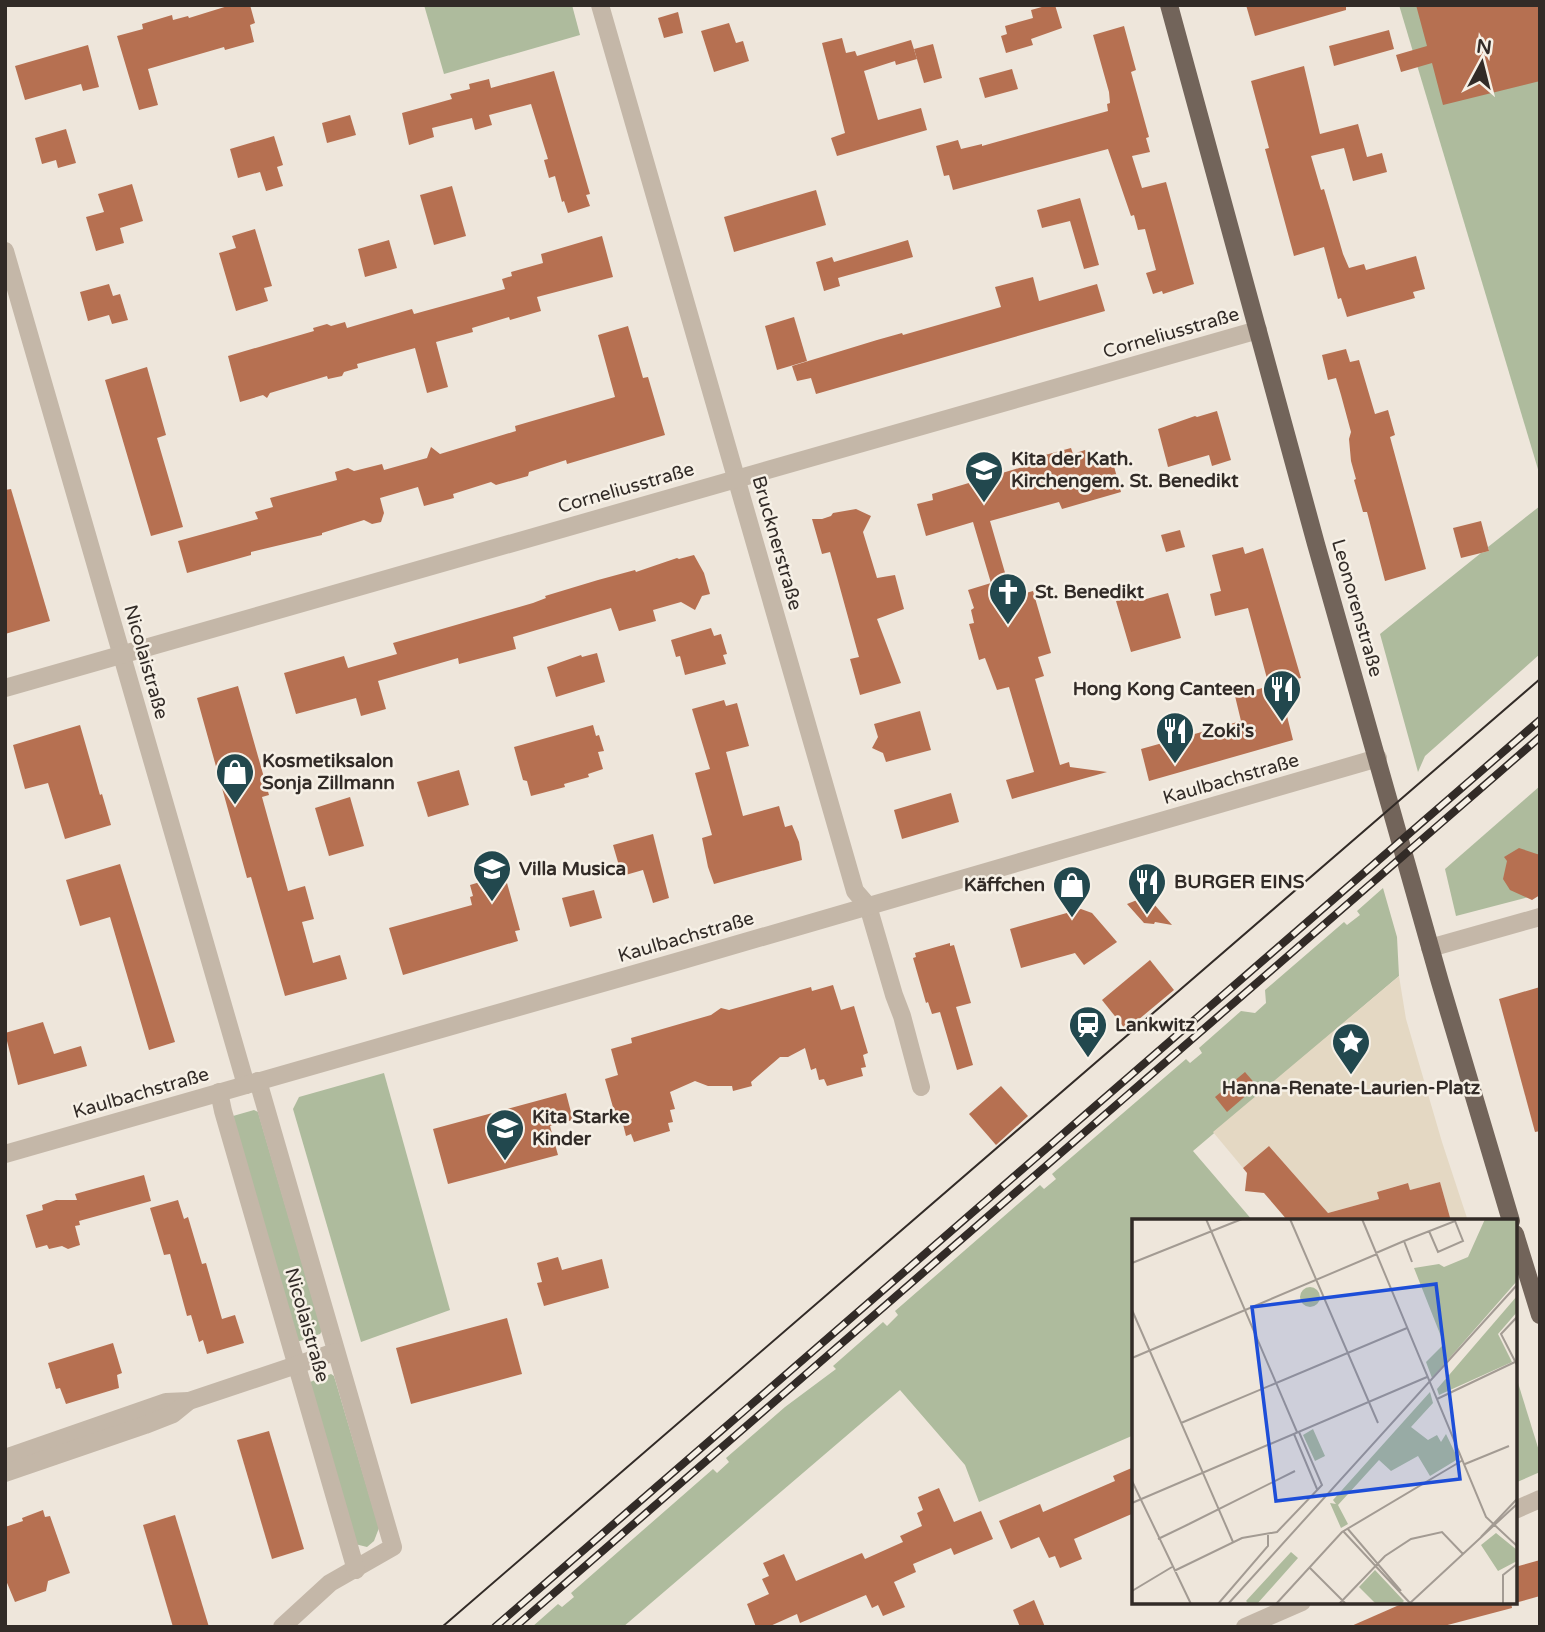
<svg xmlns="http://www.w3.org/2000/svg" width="1545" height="1632" font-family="'Varela Round',sans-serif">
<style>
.green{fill:#aebb9d}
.plaza{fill:#e4d8c3}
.building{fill:#b67051}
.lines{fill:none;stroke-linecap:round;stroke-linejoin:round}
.minor{stroke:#c4b7a8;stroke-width:18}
.major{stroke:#72645a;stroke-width:18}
.tram{stroke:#322b27;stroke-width:2}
.rail-casing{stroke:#322b27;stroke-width:8}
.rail{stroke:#f6f0e6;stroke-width:5;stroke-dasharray:16;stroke-linecap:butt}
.labels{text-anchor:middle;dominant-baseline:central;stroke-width:5;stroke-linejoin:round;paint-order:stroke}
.street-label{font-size:19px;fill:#322b27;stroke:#f6f0e6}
.poi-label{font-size:19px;font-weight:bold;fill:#322b27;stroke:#f6f0e6;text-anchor:start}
.inset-road{fill:none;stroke:#a39b93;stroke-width:2}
.view{fill:#1d4ed8;fill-opacity:0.15;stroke:#1d4ed8;stroke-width:3.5}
.inset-edge{fill:none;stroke:#322b27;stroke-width:3.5}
</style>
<rect width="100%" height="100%" fill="#eee6db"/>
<g class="green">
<path d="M424 5H572L580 35 444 74Z"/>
<path d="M1399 5H1540V476Z"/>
<path d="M1540 506V654L1425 756 1418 772 1380 634 1481 553 1489 551 1488 547Z"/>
<path d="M1540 786V894L1456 916 1445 869Z"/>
<path d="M1383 888 1397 937 1399 976 1193 1151 1253 1221H1134V1435L979 1502 965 1465 900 1390 623 1627H532L558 1604 562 1607 574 1597 571 1593 713 1469 717 1473 729 1462 726 1458 785 1407 836 1369 833 1366 883 1322 887 1326 898 1315 895 1311 1040 1185 1044 1189 1056 1179 1052 1174 1186 1059 1190 1063 1202 1053 1199 1048 1241 1011 1255 1013 1266 1003 1265 990 1344 922 1347 925 1360 915 1357 911Z"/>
<path d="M384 1073 450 1310 361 1342 293 1109 299 1097Z"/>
<path d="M254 1110 258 1112 322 1331 320 1334 300 1341H297L233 1116Z"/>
<path d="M1515 1373 1540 1454V1472L1515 1483Z"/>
<path d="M331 1374 334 1376 379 1528 374 1541 367 1547 355 1544 310 1382Z"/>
</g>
<path class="plaza" d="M1399 976 1406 1019 1442 1142 1468 1221H1451L1440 1182 1410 1190 1407 1183 1377 1192 1379 1199 1328 1213 1269 1146 1243 1168 1213 1132Z"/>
<g class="building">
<path d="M231 5H250L255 23 250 25 254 42 225 50 224 47 148 69 158 105 139 110 117 36 143 29 142 24 172 15 173 20 188 16 189 18Z"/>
<path d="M1049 5H1055L1062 28 1031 39 1033 45 1006 53 1001 36 1007 34 1005 26 1033 18 1031 10Z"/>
<path d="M1246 5H1346V10L1255 36Z"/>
<path d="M1416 5H1540V81L1443 105 1432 63 1401 72 1396 55 1427 46Z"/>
<path d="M678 12 683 33 664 38 658 18Z"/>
<path d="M729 23 736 43 743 41 749 61 714 72 701 31Z"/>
<path d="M1124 26 1136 70 1131 72 1149 137 1146 138 1150 152 1132 156 1142 188 1166 182 1194 284 1163 294 1162 291 1153 294 1146 273 1156 270 1145 229 1138 230 1134 215 1131 216 1108 149 953 190 949 175 944 176 936 146 958 140 961 149 982 144V146L1108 111 1107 104 1110 103 1109 92 1093 35Z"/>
<path d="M1389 30 1394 49 1334 66 1329 46Z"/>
<path d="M842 38 846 53 855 51 857 56 911 40 917 59 896 65 895 61 864 71 878 120 921 108 927 130 837 156 831 138 845 133 822 43Z"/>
<path d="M933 44 942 78 924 83 914 49Z"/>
<path d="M88 45 99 87 83 91 81 84 25 100 15 66Z"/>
<path d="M1304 66 1320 134 1358 124 1367 157 1382 153 1387 172 1353 181 1344 148 1311 156 1321 190 1324 189 1343 254 1349 268 1364 264 1366 270 1416 256 1425 289 1413 292 1415 298 1347 317 1341 298 1338 299 1324 247 1294 256 1265 149 1269 148 1251 81Z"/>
<path d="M1012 69 1018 89 985 98 979 78Z"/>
<path d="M554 71 590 194 586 195 590 206 568 213 564 201 562 202 555 176 549 178 544 160 548 159 531 104 489 115 492 125 475 130 472 118 432 128 434 137 409 145 402 113 452 99 450 94 470 89 469 84 489 79 491 88Z"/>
<path d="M350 115 356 135 327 143 322 123Z"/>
<path d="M66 129 76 163 58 168 56 160 42 164 35 138Z"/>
<path d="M274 136 283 165 277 167 283 186 266 191 260 172 238 178 230 149Z"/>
<path d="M132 184 143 221 120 228 124 243 96 251 86 217 104 212 98 194Z"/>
<path d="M452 186 466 236 434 245 420 195Z"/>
<path d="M816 190 826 225 734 252 724 217Z"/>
<path d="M1080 198 1099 265 1084 269 1070 221 1042 228 1037 210Z"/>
<path d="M255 229 272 286 264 288 268 301 236 311 219 253 236 248 232 236Z"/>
<path d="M602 236 613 277 537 297 541 311 510 320 509 317 472 328 473 332 436 342 448 387 427 393 415 348 357 364 358 368 344 372 342 376 328 379 327 376 270 393 267 398 263 395 240 402 228 356 314 331 313 328 327 324 331 326 345 322 347 328 412 309 414 314 505 289 502 279 512 276 511 272 543 263 541 254Z"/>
<path d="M389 240 397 268 365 277 358 249Z"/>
<path d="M908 240 913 257 838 278 840 286 824 291 816 262 832 257 834 262Z"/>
<path d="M1033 277 1039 301 1097 284 1105 311 816 394 811 378 797 381 792 366 877 340 902 333 903 335 1001 307 995 287Z"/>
<path d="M109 284 113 296 120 294 128 320 112 324 109 315 88 321 80 292Z"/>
<path d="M794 317 807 361 777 370 765 326Z"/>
<path d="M628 326 643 378 648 377 665 435 567 464 566 460 529 472 528 476 496 485 491 482 453 494 454 498 424 506 418 487 380 498 384 513 381 522 372 524 364 520 322 533V535L251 552V555L187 573 178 541 258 519 255 512 273 507 270 498 337 480 335 472 348 468 354 471 382 464 384 470 427 458 431 447 440 454 516 431 515 426 615 397 598 335Z"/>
<path d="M1346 349 1350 362 1359 360 1375 414 1388 410 1395 435 1390 437 1426 569 1385 581 1367 512H1363L1354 480 1356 479 1351 461 1349 439 1351 432 1341 395 1336 378 1328 380 1322 355Z"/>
<path d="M147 367 166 435 157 438 183 527 151 536 105 380Z"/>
<path d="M1217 411 1231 460 1212 466 1209 455 1168 467 1158 429 1195 416 1197 417Z"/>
<path d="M1071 448 1073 454 1085 450 1090 465 1112 459 1121 492 1062 509 1059 502 990 521 1008 583H1011L1015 596 1033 591 1051 653 1038 657 1044 676 1035 679 1060 765 1069 762 1070 767 1107 772 1012 799 1006 780 1034 772 1009 687 997 690 985 658 979 660 969 624 974 623 971 610 974 608 968 590 991 583 973 522 926 536 917 504 933 500 932 494 1046 460 1045 455Z"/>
<path d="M11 489 50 621 5 634V490Z"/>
<path d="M856 509 871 516 863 532 877 578 895 575 904 609 877 619 901 683 860 695 850 659 859 657 837 577 830 552 822 554 812 519H822L831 516 833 513Z"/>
<path d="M1481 521 1489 551 1461 558 1453 528Z"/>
<path d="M1180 530 1185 547 1166 552 1161 535Z"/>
<path d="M1243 547 1245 554 1263 548 1301 678 1279 684 1293 740 1149 781 1141 749 1241 721 1235 696 1269 686 1248 608 1215 616 1210 594 1221 591 1212 555Z"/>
<path d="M694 555 704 573 710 594 702 596 695 610 681 602 653 610 656 621 619 631 611 608 513 637 516 649 459 664 458 658 378 681 386 709 361 716 356 698 296 714 284 673 344 656 348 668 397 654 393 643 533 603 546 598 545 596 598 580 635 570 636 572 677 558 679 559Z"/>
<path d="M1168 593 1181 638 1131 652 1116 601 1137 595 1139 601Z"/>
<path d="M711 628 714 636 721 634 727 654 723 655 726 664 685 675 680 656 676 657 671 640Z"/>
<path d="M597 653 605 682 556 697 547 667 581 655 582 657Z"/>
<path d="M238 686 269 795 262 797 288 891 305 886 314 919 302 922 313 963 340 955 347 979 285 996 251 877 247 878 197 698Z"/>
<path d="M724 700 726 706 737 703 749 746 726 752 743 816 779 806 785 827 792 825 799 842 802 860 714 884 708 867 702 838 712 835 695 773 710 769 692 709Z"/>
<path d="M920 711 931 750 886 762 883 753 872 748 878 737 874 724Z"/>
<path d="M80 725 100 795 102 794 111 825 65 839 48 783 25 789 13 745Z"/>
<path d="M593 725 596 736 599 735 604 751 598 752 603 769 588 774 589 777 564 784 565 787 531 796 527 781 523 780 514 747Z"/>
<path d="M459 770 469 805 428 817 417 782Z"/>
<path d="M951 793 959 822 902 839 894 810Z"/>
<path d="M350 797 364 846 329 856 315 808Z"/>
<path d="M653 834 669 898 653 903 643 870 622 876 613 845Z"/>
<path d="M1519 848 1540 855V895L1532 900 1510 890 1503 879 1507 861 1504 857Z"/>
<path d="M120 864 175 1042 149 1050 110 917 80 926 66 880Z"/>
<path d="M490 879 491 883 495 882 496 886 507 883 520 930 515 931 518 941 403 975 389 928 472 905 470 897 473 896 470 885Z"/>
<path d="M594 890 602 918 570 927 562 898Z"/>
<path d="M1147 896 1172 925 1155 922 1154 924 1144 923 1127 904Z"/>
<path d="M1081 909 1092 913 1117 942 1084 965 1075 953 1021 968 1010 929Z"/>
<path d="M950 943V946L954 945 971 1003 956 1007 973 1065 957 1070 940 1012 932 1014 928 1002 926 1003 913 958 916 957 915 953Z"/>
<path d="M1150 960 1174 990 1126 1030 1102 1000Z"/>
<path d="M833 985 841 1010 854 1006 868 1053 863 1055 866 1067 861 1068 863 1076 827 1086 824 1079 819 1080 816 1068 811 1070 805 1048 788 1057H780L751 1082 752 1086 733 1091 732 1086H708L695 1081 670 1092 675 1109 670 1110 673 1122 668 1123 670 1131 634 1142 631 1134 626 1136 623 1124 618 1125 605 1079 618 1075 611 1049 632 1043 631 1038 711 1015 721 1008 729 1010 811 987 812 991Z"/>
<path d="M1540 987V1131L1535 1132 1499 999Z"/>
<path d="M43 1022 54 1054 81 1046 87 1066 18 1085 5 1033Z"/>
<path d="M1245 1072 1257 1086 1227 1112 1215 1097Z"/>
<path d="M1001 1086 1028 1116 996 1145 969 1114Z"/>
<path d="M566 1093 573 1120 550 1126 558 1155 448 1184 433 1129Z"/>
<path d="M1269 1146 1328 1213 1379 1199 1377 1192 1408 1183 1410 1190 1440 1182 1451 1221H1288L1264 1193 1245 1191 1247 1173 1243 1168Z"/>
<path d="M144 1175 151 1201 79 1221 80 1225 75 1226 80 1245 68 1249 62 1246 49 1249 47 1245 36 1248 26 1215 43 1210 42 1205 56 1200H77L75 1194Z"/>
<path d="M178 1200 184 1219 188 1217 202 1264 206 1263 222 1319 235 1315 244 1343 207 1354 203 1340 199 1342 191 1315 187 1316 170 1254 164 1255 150 1208Z"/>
<path d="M558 1257 562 1270 602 1259 609 1288 544 1306 537 1283 542 1282 537 1263Z"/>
<path d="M507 1318 522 1374 411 1404 396 1348Z"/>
<path d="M113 1343 122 1373 117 1375 119 1388 66 1404 60 1388 56 1389 48 1363Z"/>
<path d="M269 1431 304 1549 272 1559 237 1440Z"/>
<path d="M1134 1467V1513L1074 1539 1082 1559 1060 1568 1055 1556 1049 1558 1039 1537 1011 1549 999 1521 1040 1504 1043 1512 1115 1481 1113 1476Z"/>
<path d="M939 1488 954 1522 981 1511 993 1539 954 1555 951 1548 913 1564 916 1572 894 1582 905 1607 883 1616 878 1605 872 1608 866 1595 800 1623 797 1614 768 1627H756L747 1604 769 1594 762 1579 769 1576 763 1563 784 1554 796 1581 862 1553 865 1559 903 1542 900 1536 922 1526 917 1513 923 1510 918 1497Z"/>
<path d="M43 1510 45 1517 50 1516 70 1573 48 1581 46 1591 15 1602 5 1578V1527L23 1521 22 1518Z"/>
<path d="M175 1515 209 1627H173L143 1525Z"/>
<path d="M1540 1560V1596L1515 1603V1567Z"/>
<path d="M1034 1600 1045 1627H1020L1013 1610Z"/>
<path d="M1406 1602H1511L1512 1608 1440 1627H1349Z"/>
</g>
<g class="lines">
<g class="minor">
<path d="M600 5 855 891 868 906 894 995 902 1016 921 1087"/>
<path d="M5 251 246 1085"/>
<path d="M5 688 1258 330"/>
<path d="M1430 948 1540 917"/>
<path d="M258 1081 393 1547 330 1583 282 1627"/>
<path d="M219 1092 223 1111 356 1570"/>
<path d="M5 1154 683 960 1378 758"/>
<path d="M5 1458 166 1402 189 1401"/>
<path d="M5 1473 145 1425 173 1414 189 1401 335 1352"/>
<path d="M1515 1510 1540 1499"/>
<path d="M1245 1627 1302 1602"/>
</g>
<g class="major">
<path d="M1169 5 1316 544 1440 982 1511 1221"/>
<path d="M1515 1234 1540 1315"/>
</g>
<path class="tram" d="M442 1627 1540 679"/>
<defs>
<g id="rail">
<path d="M495 1627 1540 720"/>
<path d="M515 1627 1540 737"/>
</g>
</defs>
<use href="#rail" class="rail-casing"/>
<use href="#rail" class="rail"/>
</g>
<defs>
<symbol id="school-pin" viewBox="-11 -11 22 30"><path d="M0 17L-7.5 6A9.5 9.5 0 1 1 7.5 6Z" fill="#22484e" stroke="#f6f0e6"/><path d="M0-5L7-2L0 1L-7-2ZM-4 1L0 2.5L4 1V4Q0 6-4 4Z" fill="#fff"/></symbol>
<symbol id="church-pin" viewBox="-11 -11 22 30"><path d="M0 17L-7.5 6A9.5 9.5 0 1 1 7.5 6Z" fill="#22484e" stroke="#f6f0e6"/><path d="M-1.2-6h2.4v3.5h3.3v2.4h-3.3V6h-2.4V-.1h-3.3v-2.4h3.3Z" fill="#fff"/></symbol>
<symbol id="restaurant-pin" viewBox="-11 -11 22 30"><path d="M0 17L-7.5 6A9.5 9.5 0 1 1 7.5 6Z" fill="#22484e" stroke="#f6f0e6"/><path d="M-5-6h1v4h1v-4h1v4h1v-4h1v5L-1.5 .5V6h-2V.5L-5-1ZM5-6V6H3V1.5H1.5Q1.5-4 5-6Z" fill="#fff"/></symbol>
<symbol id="shop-pin" viewBox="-11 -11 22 30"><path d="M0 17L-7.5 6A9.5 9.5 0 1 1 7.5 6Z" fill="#22484e" stroke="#f6f0e6"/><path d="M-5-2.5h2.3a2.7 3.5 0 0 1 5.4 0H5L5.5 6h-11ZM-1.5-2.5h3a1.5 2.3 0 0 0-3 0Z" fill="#fff"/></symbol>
<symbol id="station-pin" viewBox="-11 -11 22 30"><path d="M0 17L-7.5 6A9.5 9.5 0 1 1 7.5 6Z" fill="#22484e" stroke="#f6f0e6"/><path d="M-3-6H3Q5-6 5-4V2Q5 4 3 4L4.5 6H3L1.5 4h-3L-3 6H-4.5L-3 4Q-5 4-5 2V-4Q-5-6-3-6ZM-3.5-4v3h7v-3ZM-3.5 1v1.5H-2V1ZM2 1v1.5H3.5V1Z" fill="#fff"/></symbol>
<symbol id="sight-pin" viewBox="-11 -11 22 30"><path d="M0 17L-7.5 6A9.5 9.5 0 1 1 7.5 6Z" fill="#22484e" stroke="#f6f0e6"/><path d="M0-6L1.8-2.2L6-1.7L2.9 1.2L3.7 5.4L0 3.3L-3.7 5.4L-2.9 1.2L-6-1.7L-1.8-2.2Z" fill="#fff"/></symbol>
</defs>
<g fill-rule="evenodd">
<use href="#school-pin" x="962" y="448" width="44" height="60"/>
<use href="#church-pin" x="986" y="570" width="44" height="60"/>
<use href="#restaurant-pin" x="1260" y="667" width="44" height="60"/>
<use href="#restaurant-pin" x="1153" y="709" width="44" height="60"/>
<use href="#shop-pin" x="213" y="750" width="44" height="60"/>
<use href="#school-pin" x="470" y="847" width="44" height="60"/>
<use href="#restaurant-pin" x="1125" y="860" width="44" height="60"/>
<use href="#shop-pin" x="1050" y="863" width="44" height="60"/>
<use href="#station-pin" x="1066" y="1003" width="44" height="60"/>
<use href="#sight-pin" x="1329" y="1020" width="44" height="60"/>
<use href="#school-pin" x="483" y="1106" width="44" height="60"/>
</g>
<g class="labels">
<g class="street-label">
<text transform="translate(1171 333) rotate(-16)">Corneliusstraße</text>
<text transform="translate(626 488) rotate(-16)">Corneliusstraße</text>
<text transform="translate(777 543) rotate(74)">Brucknerstraße</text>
<text transform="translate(1357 608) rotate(74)">Leonorenstraße</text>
<text transform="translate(146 662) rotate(74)">Nicolaistraße</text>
<text transform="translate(1231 779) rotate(-16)">Kaulbachstraße</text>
<text transform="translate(686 937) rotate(-16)">Kaulbachstraße</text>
<text transform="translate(141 1093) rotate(-16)">Kaulbachstraße</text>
<text transform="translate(307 1325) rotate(74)">Nicolaistraße</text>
</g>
<g class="poi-label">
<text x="1011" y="459">Kita der Kath.<tspan x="1011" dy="22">Kirchengem. St. Benedikt</tspan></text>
<text x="1035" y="592">St. Benedikt</text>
<text x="1255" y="689" text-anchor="end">Hong Kong Canteen</text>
<text x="1202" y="731">Zoki's</text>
<text x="262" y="761">Kosmetiksalon<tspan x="262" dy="22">Sonja Zillmann</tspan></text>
<text x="519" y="869">Villa Musica</text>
<text x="1174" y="882">BURGER EINS</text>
<text x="1045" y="885" text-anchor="end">Käffchen</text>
<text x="1115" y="1025">Lankwitz</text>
<text x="1351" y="1088" text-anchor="middle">Hanna-Renate-Laurien-Platz</text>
<text x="532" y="1117">Kita Starke<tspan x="532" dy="22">Kinder</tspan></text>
</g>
</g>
<g transform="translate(1132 1219)">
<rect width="385" height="385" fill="#eee6db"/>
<path d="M353 0H385V62L300 159 294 143 312 125 282 49 307 45 312 48 336 38ZM168 78a10 10 0 1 1 20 0a10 10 0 1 1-20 0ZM385 77V93L366 115 380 143 307 176 305 170ZM298 173 301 184 279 208 296 221 305 216 309 223 314 215 326 240 298 257 286 237 259 252 247 241 206 286 216 305 209 309 198 284 204 285 201 281ZM181 210 193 237 183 242 171 216ZM364 314 385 331V342L366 352 349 326ZM159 333 166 339 125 385H117L114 382ZM243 351 272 382 269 385H244L227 368Z" fill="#aebb9d"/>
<path class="inset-road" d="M74 0 165 213M158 0 246 204M230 0 354 298 385 327M272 22 280 43M244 34 272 22 323 2 331 22 306 33 297 12M0 44 110 0M0 91 101 323M385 98 369 115 385 146M0 139 245 35M305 180 385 142M49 204 275 109M162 215 185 270M333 245 377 227M0 262 59 385M0 284 295 158M57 305 163 252M215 309 269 372M211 312 278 384M349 318 385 280M26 320 57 305M177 348 214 385M42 352 110 319 145 313 190 266 167 213M0 372 40 348M86 385 136 327V316M96 385 385 66M144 385 210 313 331 241M207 385 253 337 279 320 310 313 331 335M277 385 385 285M371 385V356L385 345"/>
<path class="view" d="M304 65 328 260 144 282 120 88Z"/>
<rect width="385" height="385" class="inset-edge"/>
</g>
<rect width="1545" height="1632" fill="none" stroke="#322b27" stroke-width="14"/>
<g transform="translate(1482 63) rotate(7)" stroke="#f6f0e6" stroke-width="5" paint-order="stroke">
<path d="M0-5L12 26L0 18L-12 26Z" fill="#322b27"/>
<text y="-10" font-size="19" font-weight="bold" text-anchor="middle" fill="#322b27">N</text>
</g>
</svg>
